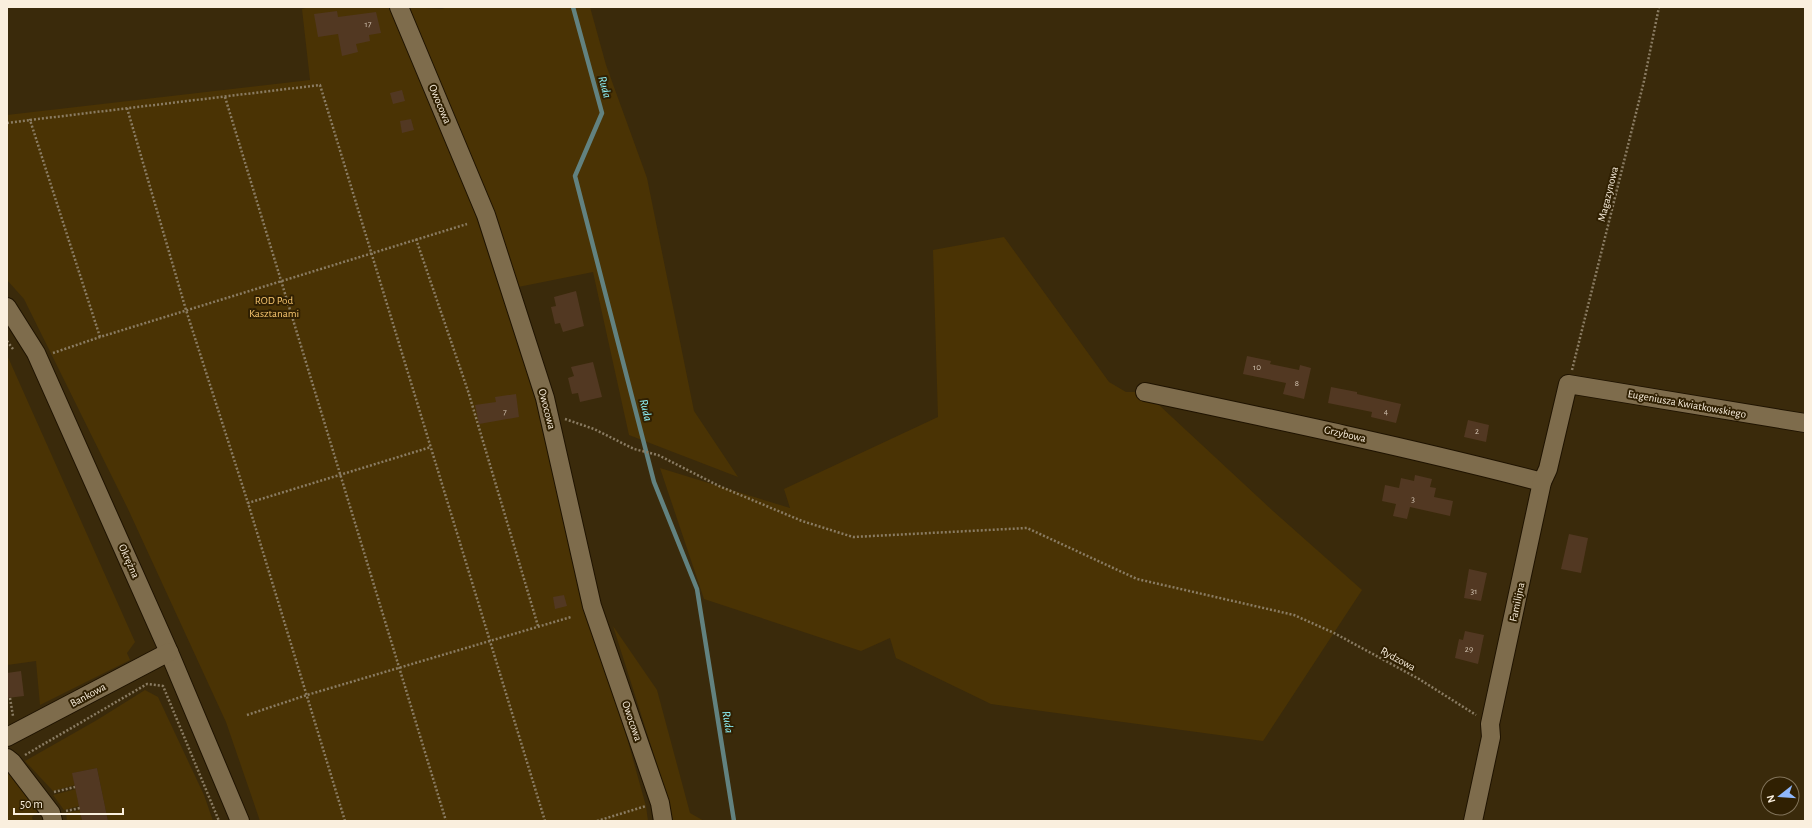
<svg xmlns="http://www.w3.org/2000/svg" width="1812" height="828" font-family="'Alegreya Sans',sans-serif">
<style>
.green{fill:#4a3304}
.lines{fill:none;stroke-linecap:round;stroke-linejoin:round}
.stream{stroke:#628280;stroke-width:4.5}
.building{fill:#523822}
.minor-casing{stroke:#1f1300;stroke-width:20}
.path{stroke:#8a7c63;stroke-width:2.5;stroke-dasharray:2 2;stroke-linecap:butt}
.minor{stroke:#7e6c4c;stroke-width:18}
.labels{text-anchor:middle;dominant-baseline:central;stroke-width:4;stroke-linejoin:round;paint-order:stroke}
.number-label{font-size:9px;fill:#d0c1af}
.street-label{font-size:11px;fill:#faefde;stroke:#302002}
.park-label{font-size:11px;fill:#f8c66f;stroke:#302002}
.water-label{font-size:12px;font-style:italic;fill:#8ff5fb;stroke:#302002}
</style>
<rect width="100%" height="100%" fill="#3a2a0b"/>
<g class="green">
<path d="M309 7H391L467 189 534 393 587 621 620 713 646 806 648 821H260L226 722 128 509 24 299 7 280V115L310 80 302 9Z"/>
<path d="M409 7 442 9 447 7H590L606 65 647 178 694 411 738 477 629 435 593 272 518 287 498 222Z"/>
<path d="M1004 237 1109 382 1126 392H1145L1273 511 1362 590 1263 741 991 704 896 658 890 638 861 651 704 599 660 468 790 508 784 489 938 417 933 250Z"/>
<path d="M7 355 135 642 127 653 130 660 40 705 36 661 7 665Z"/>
<path d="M613 626 657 690 690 813 704 821H670L661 777Z"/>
<path d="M145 690 158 697 204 795 213 821H108L97 768 73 773 75 785 53 791 25 761 97 720Z"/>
<path d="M7 771 22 784 40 809 32 817 33 821H7Z"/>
<path d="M76 789 79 806 64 810 53 795Z"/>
<path d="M80 810 82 821H67L66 813Z"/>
</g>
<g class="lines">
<path class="stream" d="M573 7 602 113 575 176 654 482 697 589 734 821"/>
</g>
<g class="building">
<path d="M337 11 338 17 376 12 381 33 369 35 370 41 356 44 358 52 342 56 338 34 318 37 314 14Z"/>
<path d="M402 90 405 101 393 104 390 93Z"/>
<path d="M411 119 414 130 402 133 400 121Z"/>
<path d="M576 291 584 326 563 332 560 323 555 324 551 307 556 306 554 297Z"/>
<path d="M1247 356 1271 361 1270 364 1299 370 1300 365 1311 368 1304 399 1283 394 1286 383 1243 374Z"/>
<path d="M593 362 602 397 580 402 578 393 572 394 568 378 574 376 571 367Z"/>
<path d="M1331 387 1357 392V394L1401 404 1396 423 1371 417 1372 412 1328 403Z"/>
<path d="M516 394 519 417 479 424 475 405 496 402 495 397Z"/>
<path d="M1468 420 1489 425 1486 442 1464 437Z"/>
<path d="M1415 475 1432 479 1430 487 1436 488 1434 497 1453 501 1450 516 1410 507 1407 519 1393 516 1396 504 1382 501 1385 485 1399 488 1401 478 1414 481Z"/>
<path d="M1569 534 1588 538 1581 573 1561 569Z"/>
<path d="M1469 569 1487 573 1481 601 1464 598Z"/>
<path d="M564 595 567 606 555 609 553 597Z"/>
<path d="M1465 631 1484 635 1478 664 1455 658 1459 639 1463 640Z"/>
<path d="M21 671 24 696 7 698V673Z"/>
<path d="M97 768 108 821H82L72 773Z"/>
</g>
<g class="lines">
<defs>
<g id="minor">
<path d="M399 7 486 215 545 398 592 606 660 803 663 821"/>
<path d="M7 307 36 353 169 652 240 821"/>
<path d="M1145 392C1278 420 1411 448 1542 482"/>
<path d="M7 737 169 652"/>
<path d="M7 758 12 762 51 813 53 821"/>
<path d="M1473 821 1491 737 1490 724 1542 482 1548 469 1568 384 1805 423"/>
</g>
</defs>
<use href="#minor" class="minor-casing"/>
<g class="path">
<path d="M225 97 446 821"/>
<path d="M127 108 186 310 248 503"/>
<path d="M7 123 30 120"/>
<path d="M416 239 468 391 538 626"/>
<path d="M100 337 30 120 320 85 545 821"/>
<path d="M7 341 13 349"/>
<path d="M53 353 100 337 467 224"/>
<path d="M1572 370 1644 81 1659 7"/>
<path d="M565 419 594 429 634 449 658 455 719 486 802 521 853 537 1027 528 1137 579 1294 615 1334 633 1419 679 1476 715"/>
<path d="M10 698 13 716"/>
<path d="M247 715 307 695 571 617"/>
<path d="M25 755 147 684 163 686 219 821"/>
<path d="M54 792 75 787"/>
<path d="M66 811 80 808"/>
<path d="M345 821 248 503 431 447"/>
<path d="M597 821 646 806"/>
</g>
<use href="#minor" class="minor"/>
</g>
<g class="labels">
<g class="number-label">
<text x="368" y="24">17</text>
<text x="1257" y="367">10</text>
<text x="1297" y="383">8</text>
<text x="1386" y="411">4</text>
<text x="505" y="412">7</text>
<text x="1477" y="431">2</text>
<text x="1413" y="499">3</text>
<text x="1474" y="591">31</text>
<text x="1469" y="649">29</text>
</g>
<g class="street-label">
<text transform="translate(440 104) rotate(67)">Owocowa</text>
<text transform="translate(1608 194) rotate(-76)">Magazynowa</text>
<text transform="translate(1687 404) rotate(10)">Eugeniusza Kwiatkowskiego</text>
<text transform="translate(547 409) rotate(76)">Owocowa</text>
<text transform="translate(1345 434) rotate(13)">Grzybowa</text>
<text transform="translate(129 561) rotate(66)">Okrężna</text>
<text transform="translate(1517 602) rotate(-78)">Familijna</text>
<text transform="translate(1398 659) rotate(29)">Rydzowa</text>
<text transform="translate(88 695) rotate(-28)">Bankowa</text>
<text transform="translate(632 721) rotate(71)">Owocowa</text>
</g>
<g class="park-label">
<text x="274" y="300">ROD Pod<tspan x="274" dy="13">Kasztanami</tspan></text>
</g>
<g class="water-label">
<text transform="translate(605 87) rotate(75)">Ruda</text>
<text transform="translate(646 410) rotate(76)">Ruda</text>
<text transform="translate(728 722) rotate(81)">Ruda</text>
</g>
</g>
<rect width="1812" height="828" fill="none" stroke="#faefde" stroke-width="16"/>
<g transform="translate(1780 796) rotate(253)"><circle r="19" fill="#302002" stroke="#81735a"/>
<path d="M0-3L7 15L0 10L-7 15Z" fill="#8fb8fd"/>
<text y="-6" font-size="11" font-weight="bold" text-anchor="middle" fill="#faefde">N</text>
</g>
<path d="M14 808v6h109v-6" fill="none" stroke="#faefde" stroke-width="2"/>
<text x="20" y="808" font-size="12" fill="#faefde" stroke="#302002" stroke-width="3" paint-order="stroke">50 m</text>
</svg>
